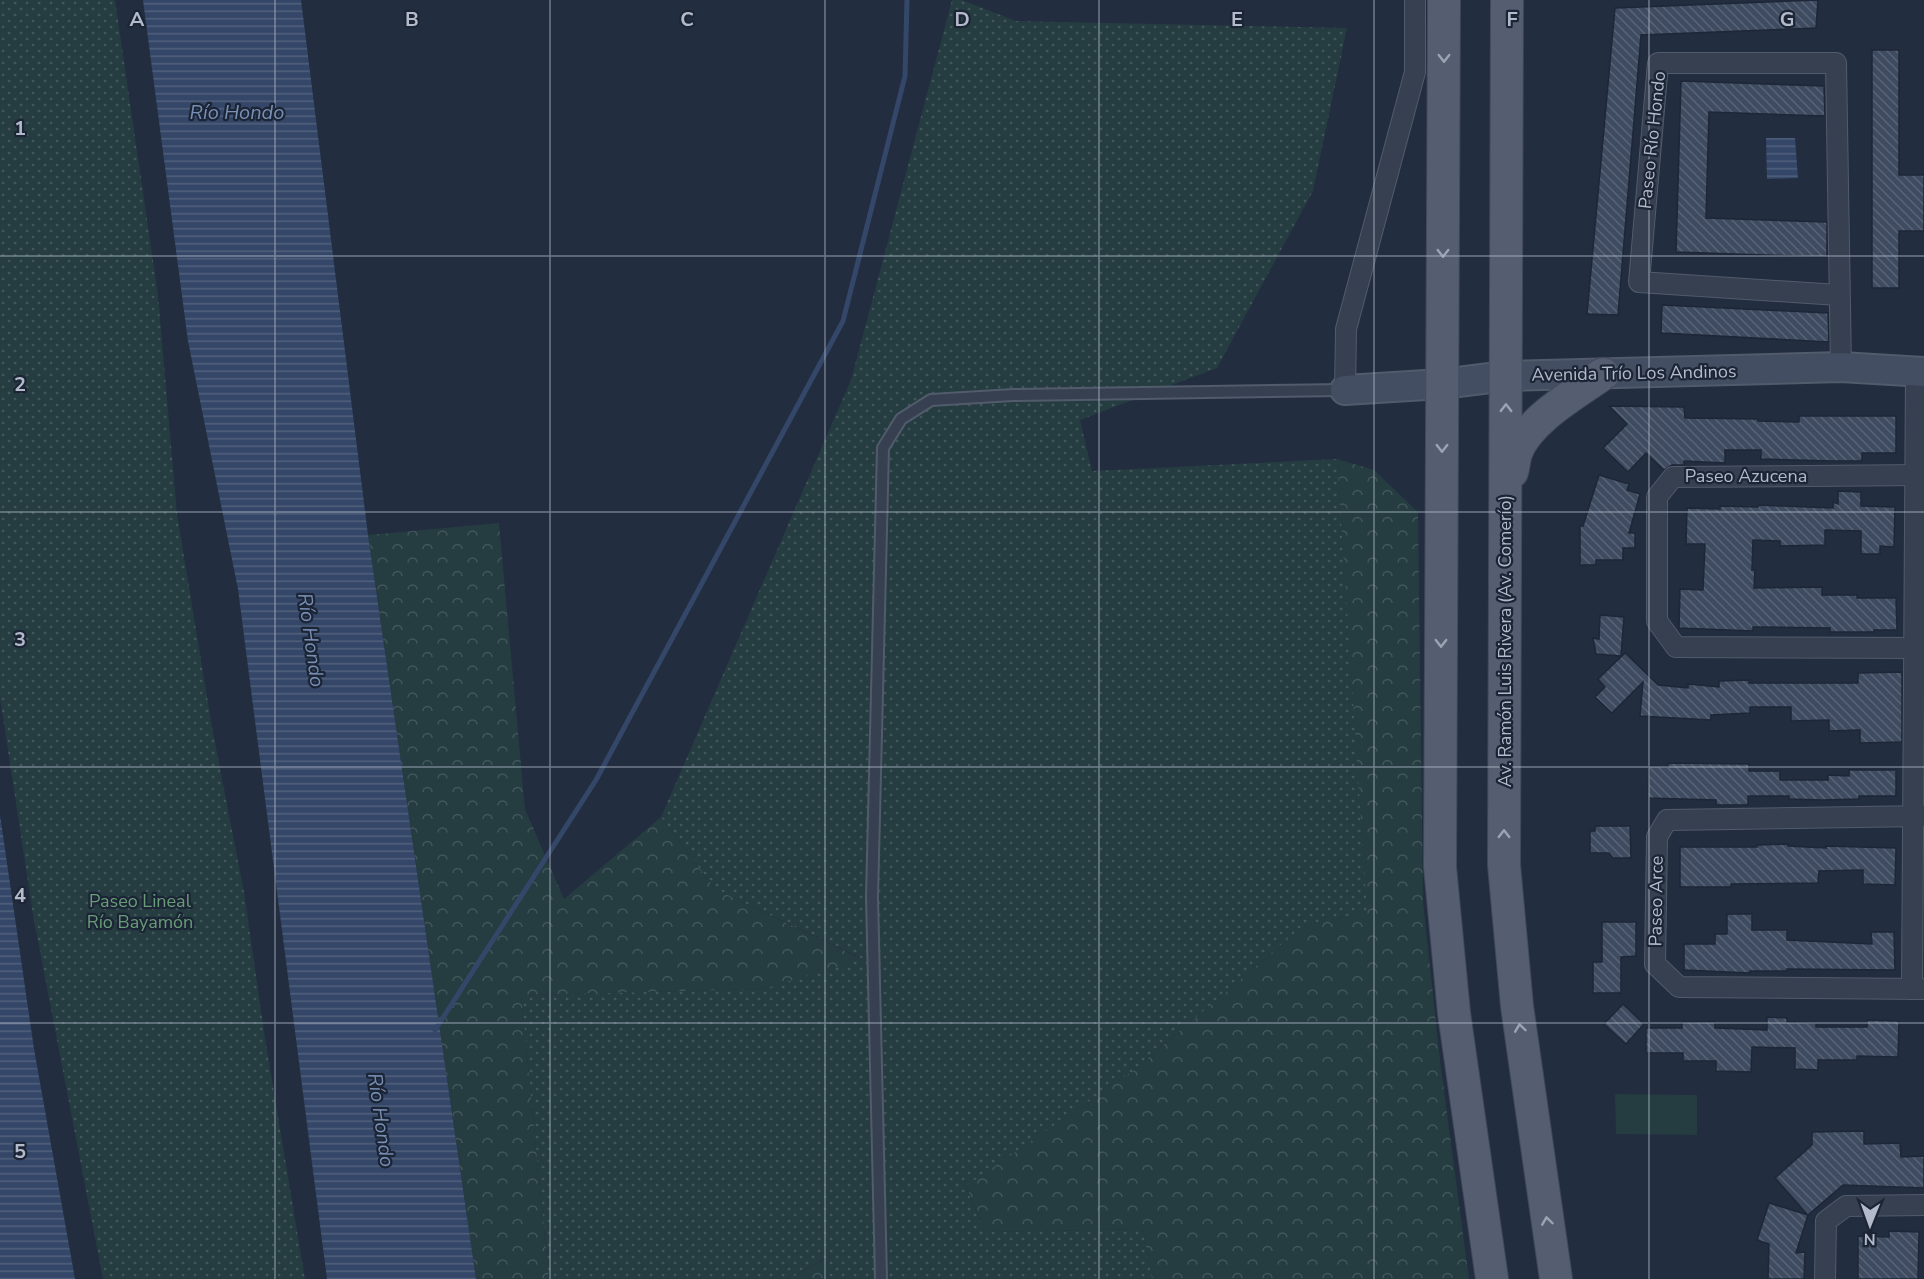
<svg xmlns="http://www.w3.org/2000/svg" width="1924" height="1279" font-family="'Nunito Sans',sans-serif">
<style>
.green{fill:url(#green-dots)}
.forest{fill:url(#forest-crowns)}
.pitch{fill:#253c41}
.water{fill:url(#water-rules)}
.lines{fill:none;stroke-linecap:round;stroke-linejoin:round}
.stream{stroke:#354768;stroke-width:5}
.building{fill:url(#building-back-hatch);stroke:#1e2737;stroke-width:1.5}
.lane-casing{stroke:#525b6b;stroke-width:14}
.street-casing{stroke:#525b6b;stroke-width:22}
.secondary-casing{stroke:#525b6b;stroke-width:32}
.primary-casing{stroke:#404959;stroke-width:34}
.lane{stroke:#374050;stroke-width:10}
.street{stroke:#374050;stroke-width:20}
.secondary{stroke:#444e63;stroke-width:28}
.primary{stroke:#555e70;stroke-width:32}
.oneway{stroke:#9ca4b4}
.grid{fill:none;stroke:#b3bbcb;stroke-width:1.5;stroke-opacity:0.55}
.labels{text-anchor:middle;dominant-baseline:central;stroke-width:4.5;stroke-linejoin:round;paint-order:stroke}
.street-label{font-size:18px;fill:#b3bbcb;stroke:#1c2535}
.park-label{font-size:18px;fill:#689d78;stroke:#1c2535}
.water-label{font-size:20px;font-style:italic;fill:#788eb4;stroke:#1c2535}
.grid-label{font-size:20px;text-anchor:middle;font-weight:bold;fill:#b3bbcb;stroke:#1c2535;stroke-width:4.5;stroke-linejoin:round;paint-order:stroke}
</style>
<defs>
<pattern id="green-dots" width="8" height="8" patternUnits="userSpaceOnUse" patternTransform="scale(1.5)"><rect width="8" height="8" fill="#253c41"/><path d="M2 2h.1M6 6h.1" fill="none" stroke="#42565b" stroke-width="1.8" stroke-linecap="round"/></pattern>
<pattern id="forest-crowns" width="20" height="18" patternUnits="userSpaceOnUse" patternTransform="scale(1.5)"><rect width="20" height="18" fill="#253c41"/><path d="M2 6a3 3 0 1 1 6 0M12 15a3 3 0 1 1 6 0" fill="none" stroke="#42565b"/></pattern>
<pattern id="water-rules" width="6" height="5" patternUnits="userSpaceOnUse" patternTransform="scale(1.5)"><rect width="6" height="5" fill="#354768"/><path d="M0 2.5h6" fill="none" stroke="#50607c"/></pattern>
<pattern id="building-back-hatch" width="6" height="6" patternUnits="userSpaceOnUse" patternTransform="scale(1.5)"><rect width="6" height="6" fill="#3e4b60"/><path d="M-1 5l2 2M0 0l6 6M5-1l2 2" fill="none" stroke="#586375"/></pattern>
</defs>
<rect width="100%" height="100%" fill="#222d40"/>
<g class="green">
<path d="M0 0H115L158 295 177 514 212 727 244 892 265 1038 305 1279H103L33 915 0 698Z"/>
<path d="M952 0H962L1016 21 1347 28 1313 191 1217 368 1080 420 1092 471 1337 459 1368 912 1303 926 1133 1071 966 1187 985 1232 1143 1229 1152 1279H831L823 1259 790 1279H549L521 995 763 989 861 958 715 889 661 817 851 380Z"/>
</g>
<g class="forest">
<path d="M1337 459 1374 470 1418 512 1423 901 1440 1060 1469 1279H1152L1143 1229 985 1232 966 1186 1133 1071 1303 926 1367 912Z"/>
<path d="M499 523 525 809 564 899 661 817 715 889 862 959 763 989 521 995 549 1279H476L368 535Z"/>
<path d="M824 1259 831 1279H790Z"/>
</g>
<path class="pitch" d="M1615 1094 1697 1095V1135L1616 1134Z"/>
<g class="water">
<path d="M143 0H301L368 535 476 1279H327L238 589 188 341Z"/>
<path d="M1766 138H1795L1798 178 1767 179Z"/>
<path d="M0 815 34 1049 75 1279H0Z"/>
</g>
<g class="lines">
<path class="stream" d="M435 1030 596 780 843 321 905 76 907 0"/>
</g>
<g class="building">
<path d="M1818 0 1816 28 1641 35 1618 315 1587 314 1615 8Z"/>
<path d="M1872 50H1899V175H1924V231H1899V288H1872Z"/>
<path d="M1681 81 1824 86 1825 116 1709 112 1706 218 1827 222V257L1676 252Z"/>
<path d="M1662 305 1828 313 1829 342 1661 333Z"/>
<path d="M1609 406 1684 407 1685 418 1758 419V421L1799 422V416H1896V453H1862V461H1832L1761 459V450H1725V463L1684 461V465H1672L1664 470 1646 453 1628 472 1603 448 1627 424Z"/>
<path d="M1599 475 1629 484 1627 490 1640 494 1629 533H1635V548H1623V560H1596V565H1580V526H1583Z"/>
<path d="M1838 491 1861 492V506L1895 507 1894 547 1880 546V554H1861V531L1825 530V545L1780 546V541L1753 540 1752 570H1755L1754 588 1822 587V595H1857V598H1896L1897 630H1874V632H1830V628L1753 627V631L1679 628 1680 589 1703 590 1705 544H1686L1687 508 1720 509V506L1758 507V505L1833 508V502L1838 504Z"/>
<path d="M1600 615 1624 617 1621 656 1596 654 1593 638 1599 639Z"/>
<path d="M1625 653 1658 685 1688 688V684L1719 687V681L1749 680V683H1858V673L1902 672V742L1860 743V730L1829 731V720L1791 721V707H1750V713L1711 715V720L1640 716 1643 682 1612 713 1595 697 1605 687 1598 679Z"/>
<path d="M1668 763 1749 764V771H1780V780H1828V775L1849 776V770H1896V796H1859V799L1822 800 1789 799V796H1748V805H1716V800L1648 798 1649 766 1668 767Z"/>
<path d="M1595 826H1630L1631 858H1613L1609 853H1590V831H1595Z"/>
<path d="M1788 844V846L1826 848 1825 846 1896 848 1895 885 1863 884V870L1819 871 1818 883 1731 884V887H1680V847H1757V845Z"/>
<path d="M1727 914H1752V930H1787V940L1872 944 1871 932H1894L1895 970 1787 969V971H1750V973L1684 970V944H1715V934H1727Z"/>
<path d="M1602 922H1636V956L1621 957V993H1593V962H1602Z"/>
<path d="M1623 1004 1644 1024 1626 1044 1604 1024Z"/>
<path d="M1767 1017 1787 1018V1022L1816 1023V1027H1867V1020L1899 1021 1898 1057 1857 1056V1060H1818V1070L1795 1069V1048L1752 1047 1751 1072 1716 1071V1061H1683V1053H1646V1028H1682V1022H1715V1028L1767 1030Z"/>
<path d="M1864 1131V1144L1900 1143 1901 1157 1924 1156V1188L1843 1185 1808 1215 1775 1178 1812 1145V1132Z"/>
<path d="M1769 1203 1808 1215 1796 1253 1805 1252 1804 1279H1768L1769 1244 1757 1240Z"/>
<path d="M1889 1231 1919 1232 1918 1279H1858V1236L1889 1237Z"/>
</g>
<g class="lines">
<defs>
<path id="lane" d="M881 1279 872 897 883 448 901 419 931 400 1013 395 1344 390"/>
<g id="street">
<path d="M1838 295 1639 282 1658 63H1836L1841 367"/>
<path d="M1345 390 1346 329 1415 72V0"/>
<path d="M1924 475 1673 477 1657 497V621L1676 647 1924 648"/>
<path d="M1924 816 1667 820 1657 837 1655 964 1679 987 1924 989"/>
<path d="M1912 989 1916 372"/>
<path d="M1825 1279 1826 1221 1846 1206 1924 1205"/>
</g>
<path id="secondary" d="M1345 390 1442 384 1506 376 1841 367 1924 372"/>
<g id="primary">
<path d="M1444 0 1440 867 1454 1013 1492 1279"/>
<path d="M1507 0 1504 865 1517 1006 1556 1279"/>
<path d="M1512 472C1514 466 1514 459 1516 453 1528 420 1575 394 1603 374"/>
</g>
</defs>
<use href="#lane" class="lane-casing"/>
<use href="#street" class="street-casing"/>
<use href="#secondary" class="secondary-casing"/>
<use href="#primary" class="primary-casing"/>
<use href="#lane" class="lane"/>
<use href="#street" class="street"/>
<use href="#secondary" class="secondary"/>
<use href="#primary" class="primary"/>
</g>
<defs><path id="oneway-chevron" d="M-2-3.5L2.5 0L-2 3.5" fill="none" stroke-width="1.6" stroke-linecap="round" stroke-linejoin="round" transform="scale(1.5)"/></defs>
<g class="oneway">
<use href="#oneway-chevron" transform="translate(1444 58) rotate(90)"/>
<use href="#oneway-chevron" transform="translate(1443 253) rotate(90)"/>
<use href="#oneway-chevron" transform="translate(1506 408) rotate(-90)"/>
<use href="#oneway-chevron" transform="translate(1442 448) rotate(90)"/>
<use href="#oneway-chevron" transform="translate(1441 643) rotate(90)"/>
<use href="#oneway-chevron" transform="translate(1504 834) rotate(-90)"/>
<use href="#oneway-chevron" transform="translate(1520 1028) rotate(-98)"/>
<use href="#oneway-chevron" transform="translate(1547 1221) rotate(-98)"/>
</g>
<path class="grid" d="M275 0V1279M550 0V1279M825 0V1279M1099 0V1279M1374 0V1279M1649 0V1279M0 256H1924M0 512H1924M0 767H1924M0 1023H1924"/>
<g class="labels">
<g class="street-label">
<text transform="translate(1652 140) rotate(-84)">Paseo Río Hondo</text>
<text transform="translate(1634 373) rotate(-1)">Avenida Trío Los Andinos</text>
<text x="1746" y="476">Paseo Azucena</text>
<text transform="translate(1505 641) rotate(-90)">Av. Ramón Luis Rivera (Av. Comerío)</text>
<text transform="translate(1656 901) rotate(-89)">Paseo Arce</text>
</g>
<g class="park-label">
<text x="140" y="901">Paseo Lineal<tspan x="140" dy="21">Río Bayamón</tspan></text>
</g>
<g class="water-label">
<text x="237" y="112">Río Hondo</text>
<text transform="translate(311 640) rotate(82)">Río Hondo</text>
<text transform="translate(381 1120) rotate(82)">Río Hondo</text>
</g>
</g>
<g class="grid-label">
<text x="137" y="26">A</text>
<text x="412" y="26">B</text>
<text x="687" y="26">C</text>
<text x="962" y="26">D</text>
<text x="1237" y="26">E</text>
<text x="1512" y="26">F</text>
<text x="1787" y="26">G</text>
<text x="20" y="135">1</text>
<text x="20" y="391">2</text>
<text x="20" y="646">3</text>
<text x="20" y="902">4</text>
<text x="20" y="1158">5</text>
</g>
<g transform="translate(1870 1225) rotate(181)" stroke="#1c2535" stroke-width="4.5" paint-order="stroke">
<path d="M0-4.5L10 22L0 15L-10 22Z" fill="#b3bbcb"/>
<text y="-9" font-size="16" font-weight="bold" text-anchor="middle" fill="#b3bbcb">N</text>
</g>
</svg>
